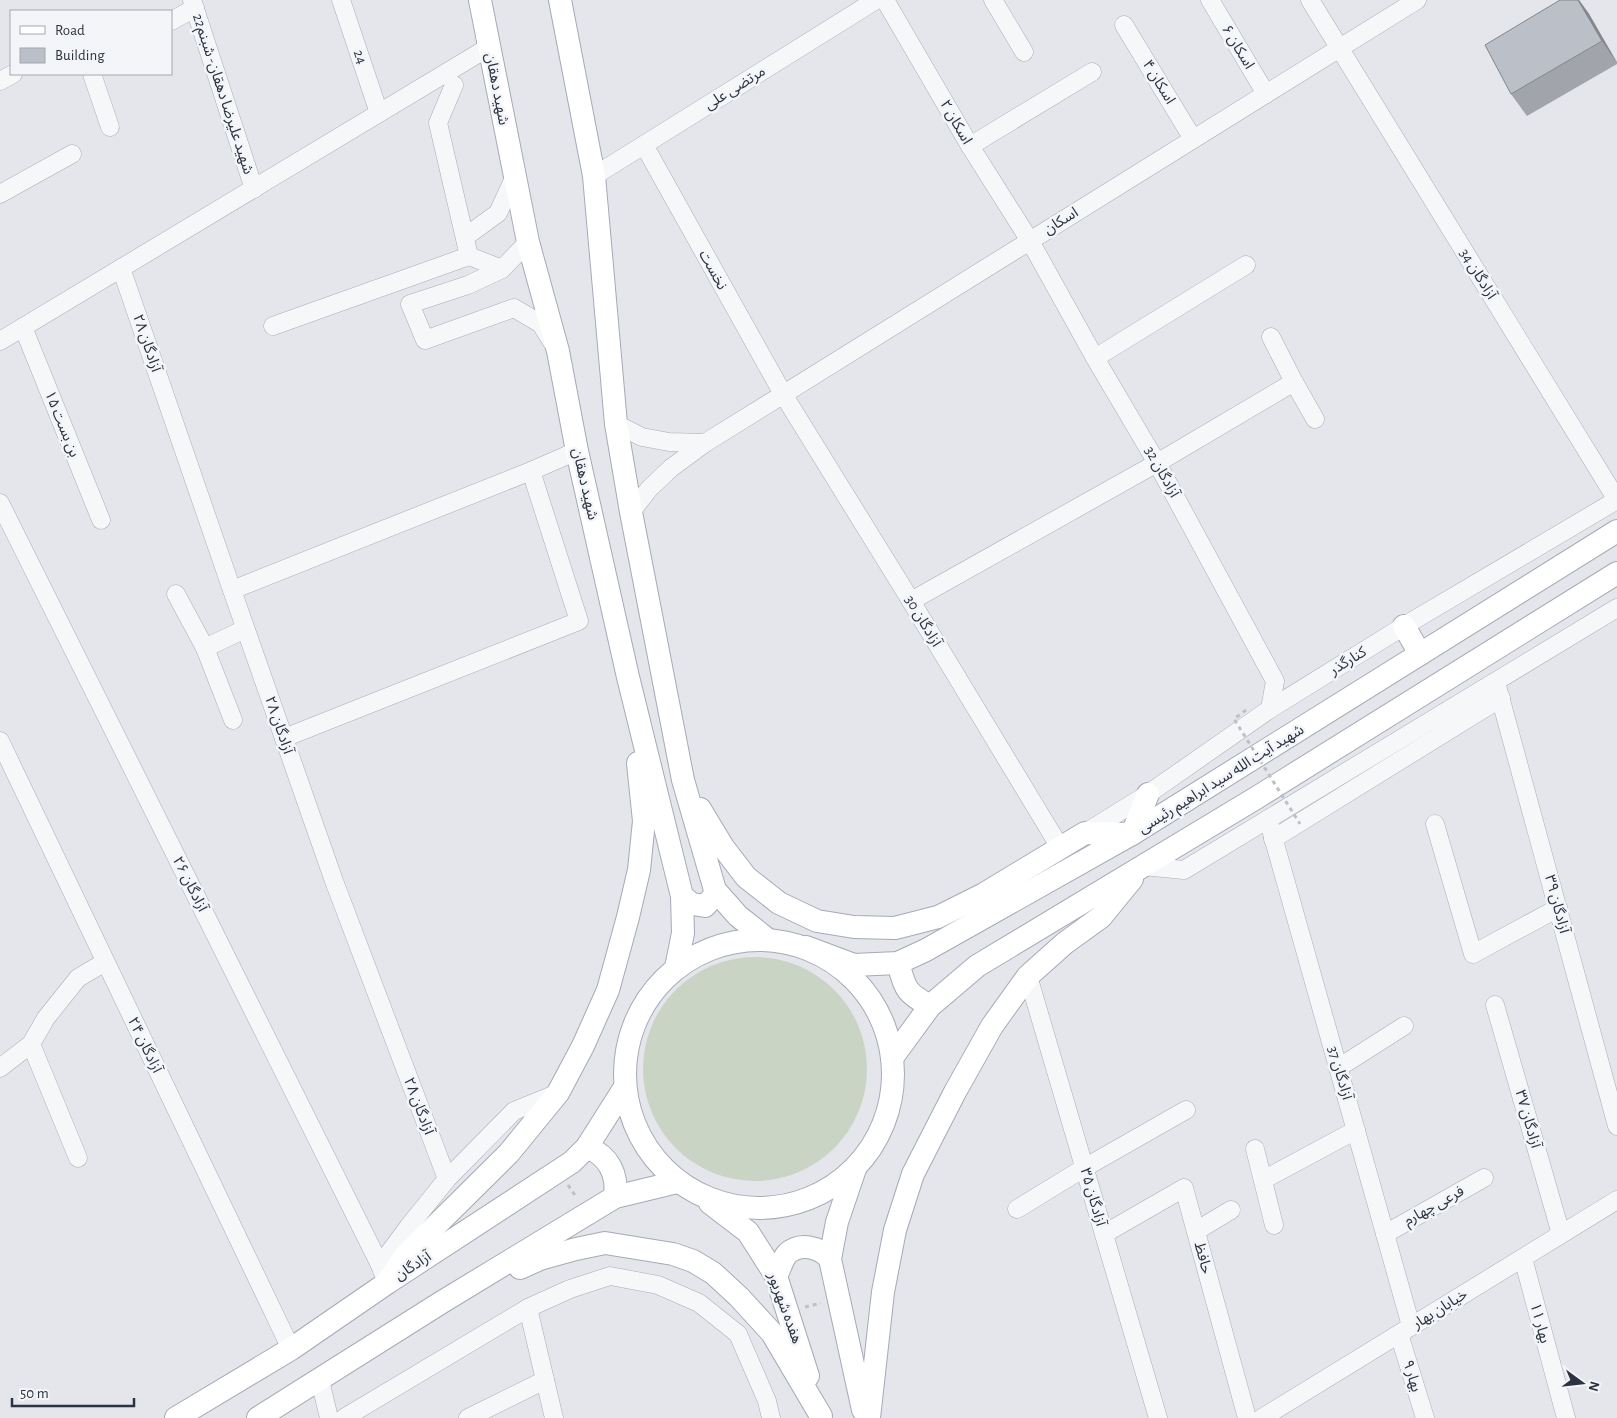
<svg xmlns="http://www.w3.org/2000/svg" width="1617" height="1418" font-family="'Alegreya Sans','Noto Sans Arabic',sans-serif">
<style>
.green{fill:#c9d4c5}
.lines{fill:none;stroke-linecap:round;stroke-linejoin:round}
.minor-casing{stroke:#a9adb5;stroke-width:19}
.major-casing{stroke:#a4aab6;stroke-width:24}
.path{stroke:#bdc0c6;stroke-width:3;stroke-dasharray:4 4;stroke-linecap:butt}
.minor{stroke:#f6f7f9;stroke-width:18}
.major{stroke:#fff;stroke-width:22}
.path-bridge{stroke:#bdc0c6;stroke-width:3;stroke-dasharray:4 4;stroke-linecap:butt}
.wall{fill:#a1a4ab}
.shaded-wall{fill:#83868b}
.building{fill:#bbbfc7;stroke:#83868b}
.labels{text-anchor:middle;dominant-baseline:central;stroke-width:5;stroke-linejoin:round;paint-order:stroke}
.street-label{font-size:15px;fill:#2c3342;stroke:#f3f5f8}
</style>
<rect width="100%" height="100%" fill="#e4e6eb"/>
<circle class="green" cx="755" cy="1069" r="112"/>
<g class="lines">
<defs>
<g id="minor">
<path d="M192 0 254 189"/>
<path d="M341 0 379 113"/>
<path d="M885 0 970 146 1030 241 1095 358 1157 463 1275 681 1270 709"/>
<path d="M993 0 1024 52"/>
<path d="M1210 0 1266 94"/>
<path d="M1310 0 1617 500"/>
<path d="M171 21 195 8"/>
<path d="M1124 25 1193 139"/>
<path d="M92 74 110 127"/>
<path d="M0 81 13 74"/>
<path d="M454 85 438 123 469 256 502 269"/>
<path d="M644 145 783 394 911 601 1061 849"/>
<path d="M970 146 1092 72"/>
<path d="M594 176 876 0"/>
<path d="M0 194 72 154"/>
<path d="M465 237 498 213 514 178"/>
<path d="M528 242 502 269 468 285 410 304 425 340 514 308 541 324 552 342"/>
<path d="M121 268 232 590 334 881 447 1179"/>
<path d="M273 326 469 256"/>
<path d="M23 327 101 520"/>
<path d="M1271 337 1294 382"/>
<path d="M0 341 489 47 485 36"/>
<path d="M1095 358 1246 265"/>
<path d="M616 424 642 437 669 442 705 443"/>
<path d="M0 503 380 1265 387 1283"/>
<path d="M631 512 649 489 671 468 705 443 1417 0"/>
<path d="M232 590 531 471 577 451"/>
<path d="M176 594 205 648"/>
<path d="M911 601 1157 463 1294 382 1315 419"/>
<path d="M1496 682 1617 1126"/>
<path d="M233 720 205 648 245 629"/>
<path d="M284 738 579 621 531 471"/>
<path d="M0 741 291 1349"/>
<path d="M1268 819 1411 1326"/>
<path d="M1435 824 1473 954 1558 908"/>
<path d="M1085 833 1148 794 1270 709 1404 626 1617 500"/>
<path d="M1273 839 1501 698"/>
<path d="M1143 866 1184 870 1617 608"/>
<path d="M1028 976 1158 1418"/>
<path d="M1495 1005 1561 1234"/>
<path d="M31 1044 78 1158"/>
<path d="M0 1068 31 1044 46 1018 78 978 105 962"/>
<path d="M1338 1068 1404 1026"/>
<path d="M1255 1149 1274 1225"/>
<path d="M1263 1180 1356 1130"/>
<path d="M1017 1209 1084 1168 1186 1110"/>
<path d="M1196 1231 1231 1210"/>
<path d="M1104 1234 1184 1188 1247 1418"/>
<path d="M1385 1234 1484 1178"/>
<path d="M1523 1258 1566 1418"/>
<path d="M380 1265 409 1226 447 1179 514 1111 558 1093"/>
<path d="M528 1308 554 1418"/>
<path d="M1399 1334 1425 1418"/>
<path d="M320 1380 329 1418"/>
<path d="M344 1418 528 1308 570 1289 610 1276 658 1285 699 1303 738 1334 767 1401 771 1418"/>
<path d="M468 1418 545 1380"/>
<path d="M1262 1418 1617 1200"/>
</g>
<g id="major">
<path d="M480 0 528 242 558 351 577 451 628 677 682 896 683 933 676 968"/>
<path d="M560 0 594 176 616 424 631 512 683 780 715 890 738 916 767 939"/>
<path d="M1404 626 1420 654"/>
<path d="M700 809 723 847 746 877 779 903 817 921 854 927 895 928 938 917 984 894 1085 833 1132 834 1148 794"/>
<path d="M682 896 692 904 705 906 714 896 715 890"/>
<circle cx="759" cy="1074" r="134"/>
<path d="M806 947 854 965 898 963 926 950 1132 834 1617 531"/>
<path d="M898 963C906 990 905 992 930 1006"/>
<path d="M892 1058 930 1006 977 966 1256 798 1617 573"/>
<path d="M587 1147C609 1156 618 1174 615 1197"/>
<path d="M855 1169 837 1222 830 1259 863 1410"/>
<path d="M710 1203 748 1232 776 1276 808 1376"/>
<path d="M520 1268 540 1259 576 1249 605 1243 673 1254 693 1261 713 1273 739 1297 772 1333 821 1416"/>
<path d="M776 1276C780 1269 782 1260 787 1254 800 1242 820 1247 830 1259"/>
<path d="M387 1283 405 1256 509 1153 558 1093 583 1046 608 990 628 917 639 870 644 821 638 763"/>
<path d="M176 1418 291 1349 387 1283 572 1162 587 1147 625 1087"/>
<path d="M258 1418 442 1302 615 1197 677 1182"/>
<path d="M869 1418 883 1292 895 1230 913 1174 955 1092 992 1026 1028 976 1065 943 1101 917 1132 879"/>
</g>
</defs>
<use href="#minor" class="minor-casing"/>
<use href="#major" class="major-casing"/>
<g class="path">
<path d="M568 1185 577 1198"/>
<path d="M805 1307 821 1303"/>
</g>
<use href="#minor" class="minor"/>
<use href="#major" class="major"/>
<path class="path-bridge" d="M1246 710 1234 719 1300 824"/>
</g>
<path class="wall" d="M1560 0H1579L1589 14 1617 62V64L1527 116 1511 94Z"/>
<path class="shaded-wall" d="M1578 0H1579L1589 14 1617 63 1602 41Z"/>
<path class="building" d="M1560 0H1578L1602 41 1511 94 1485 45Z"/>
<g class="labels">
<g class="street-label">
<text transform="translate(1238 47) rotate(59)">اسکان ۶</text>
<text transform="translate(360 57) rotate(71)">24</text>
<text transform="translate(1159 82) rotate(59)">اسکان ۴</text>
<text transform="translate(735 88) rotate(-32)">مرتضی علی</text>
<text transform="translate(497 89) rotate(79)">شهید دهقان</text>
<text transform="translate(223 94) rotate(72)">شهید علیرضا دهقان- شبنم22</text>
<text transform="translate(956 122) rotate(60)">اسکان ۲</text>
<text transform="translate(1061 221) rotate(-32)">اسکان</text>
<text transform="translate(713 270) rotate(61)">نخست</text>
<text transform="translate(1478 274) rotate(58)">آزادگان 34</text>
<text transform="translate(147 343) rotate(71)">۲۸ آزادگان</text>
<text transform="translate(62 424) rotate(68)">بن بست ۱۵</text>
<text transform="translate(1162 472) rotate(61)">آزادگان 32</text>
<text transform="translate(585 484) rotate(77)">شهید دهقان</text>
<text transform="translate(923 621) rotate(59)">آزادگان 30</text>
<text transform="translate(1348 661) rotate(-32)">کنارگذر</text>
<text transform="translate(279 725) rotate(71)">۲۸ آزادگان</text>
<text transform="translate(1221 779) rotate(-32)">شهید آیت الله سید ابراهیم رئیسی</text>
<text transform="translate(190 884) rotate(63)">۲۶ آزادگان</text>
<text transform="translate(1557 904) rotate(75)">آزادگان ۳۹</text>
<text transform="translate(145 1045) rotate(64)">۲۴ آزادگان</text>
<text transform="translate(1340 1073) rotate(74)">آزادگان 37</text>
<text transform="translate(419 1106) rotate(69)">۲۸ آزادگان</text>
<text transform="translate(1528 1119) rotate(74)">آزادگان ۳۷</text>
<text transform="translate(1093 1197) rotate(74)">آزادگان ۳۵</text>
<text transform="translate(1434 1206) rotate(-29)">فرعی چهارم</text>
<text transform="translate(1203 1258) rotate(75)">حافظ</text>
<text transform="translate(413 1266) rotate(-33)">آزادگان</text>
<text transform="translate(785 1308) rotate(70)">هفده شهریور</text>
<text transform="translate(1440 1309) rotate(-32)">خیابان بهار</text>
<text transform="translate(1540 1323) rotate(75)">بهار ۱۱</text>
<text transform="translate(1412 1376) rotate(73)">بهار ۹</text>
</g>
</g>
<rect x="10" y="10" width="162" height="65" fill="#f3f5f8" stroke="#a3a7af"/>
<rect x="20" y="26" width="25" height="8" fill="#ffffff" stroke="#a3a7af"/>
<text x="55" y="35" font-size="15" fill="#2c3342">Road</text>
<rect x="20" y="48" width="25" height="15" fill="#bbbfc7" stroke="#a3a7af"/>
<text x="55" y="60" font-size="15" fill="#2c3342">Building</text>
<g transform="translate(1582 1383) rotate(105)" stroke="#f3f5f8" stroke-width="4" paint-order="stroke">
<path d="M0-4L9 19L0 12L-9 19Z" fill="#2c3342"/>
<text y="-8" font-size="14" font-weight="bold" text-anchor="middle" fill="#2c3342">N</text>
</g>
<path d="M12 1398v8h122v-8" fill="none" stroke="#2c3342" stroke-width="2.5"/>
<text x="20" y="1398" font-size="15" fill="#2c3342" stroke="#f3f5f8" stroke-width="4" paint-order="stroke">50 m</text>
</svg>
